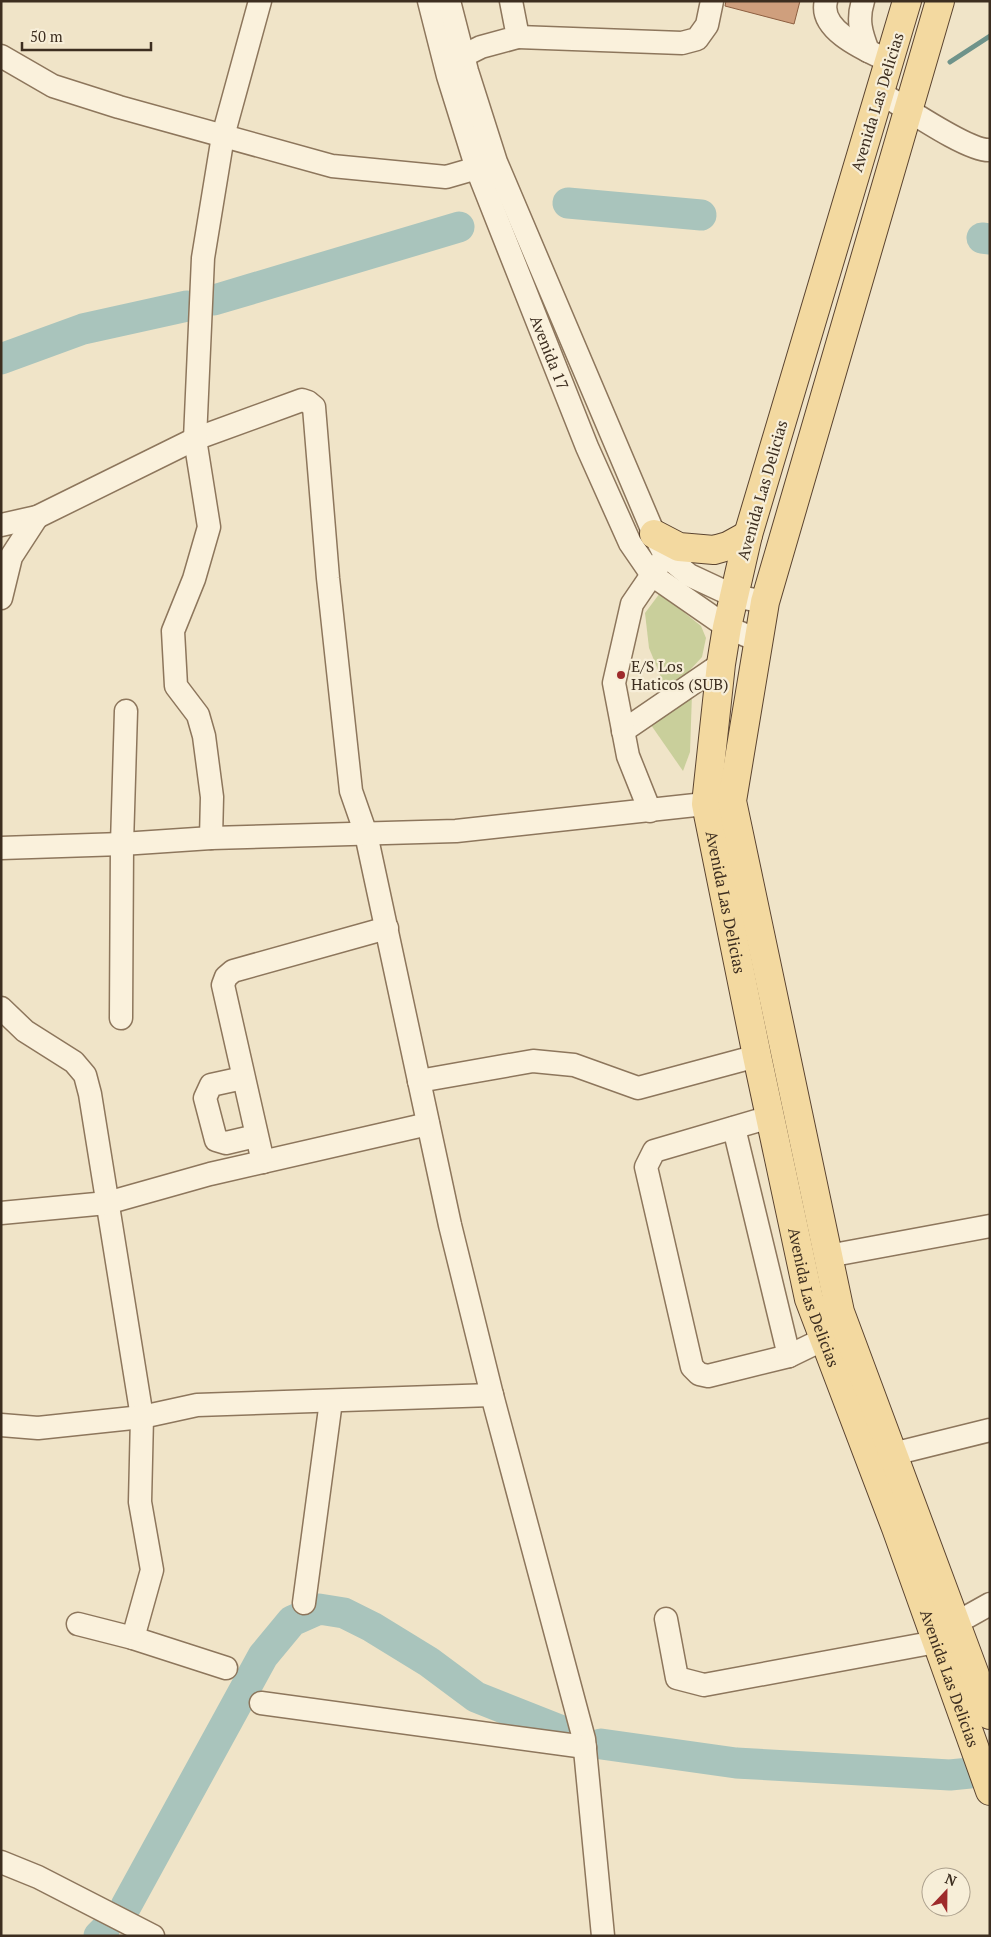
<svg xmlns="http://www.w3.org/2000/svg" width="991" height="1937" font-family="'PT Serif',serif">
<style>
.green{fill:#c9cf9b}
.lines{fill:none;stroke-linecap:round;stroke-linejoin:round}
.stream{stroke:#6f938a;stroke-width:5}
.river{stroke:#a9c4bc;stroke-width:31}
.building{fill:#cf9f7d;stroke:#8d5f41}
.minor-casing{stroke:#8d765c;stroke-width:25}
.major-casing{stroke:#5b4430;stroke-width:30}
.minor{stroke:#faf1dc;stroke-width:22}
.major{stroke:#f3d9a0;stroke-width:28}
.poi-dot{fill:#9e2a2b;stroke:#f7eed8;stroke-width:2}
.labels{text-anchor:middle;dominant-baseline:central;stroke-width:4.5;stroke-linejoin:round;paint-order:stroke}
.street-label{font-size:16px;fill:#3d2e20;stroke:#f7eed8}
.poi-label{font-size:16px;fill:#3d2e20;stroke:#f7eed8;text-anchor:start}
</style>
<rect width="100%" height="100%" fill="#f0e4c8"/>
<g class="green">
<path d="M660 593 701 626 706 638 702 657 668 694 649 648 645 613Z"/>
<path d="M692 694 690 752 683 771 651 725Z"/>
</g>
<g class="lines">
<path class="stream" d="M950 62 990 36"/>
<g class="river">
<path d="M568 203 701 215"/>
<path d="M982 238 990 239"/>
<path d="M214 300 459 227"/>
<path d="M1 359 83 329 187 306"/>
<path d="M601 1744 736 1763 950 1775 970 1773"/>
<path d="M126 1906 263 1656 292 1621 319 1609 344 1613 372 1627 429 1662 476 1697 577 1737"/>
<path d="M99 1936 104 1931"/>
</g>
</g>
<path class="building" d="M726 1H800L794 24 725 6Z"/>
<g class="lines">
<defs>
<g id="minor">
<path id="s1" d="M429 1 448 76 477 169 587 447 630 543 652 575 727 627 759 641"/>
<path d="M449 1 467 71 496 162 654 534 665 555 689 575 734 596 765 602"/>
<path d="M826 1C818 31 868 51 889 61"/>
<path d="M863 1C857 20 861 33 868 51"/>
<path d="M518 37 682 43 697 39 707 25 712 1"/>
<path d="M1 56 53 86 119 107 332 166 446 177 491 164"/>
<path d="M449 60 463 56 481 47 518 37 511 1"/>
<path d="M879 92C902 105 968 152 990 150"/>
<path d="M1 525 37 517 195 439 302 400 308 402 314 407 328 578 351 791 366 834 450 1225 492 1395 584 1739 603 1936"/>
<path d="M1 598 11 557 37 517"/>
<path d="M623 731 721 664"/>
<path d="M650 811 628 756 614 683 632 604 660 563"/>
<path d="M211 838 212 797 204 736 198 715 176 686 173 631 194 579 209 527 195 439 203 258 223 136 260 1"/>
<path d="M1 848 122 844 211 838 456 831 723 802"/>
<path d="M1 1008 25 1031 74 1062 85 1075 90 1094 142 1417 140 1502 152 1570 133 1638 78 1624"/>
<path d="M121 1018 122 844 126 711"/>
<path d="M243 1078 211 1085 205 1098 216 1140 226 1143 256 1136"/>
<path d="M419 1081 533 1061 574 1065 638 1088 757 1056"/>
<path d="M770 1117 654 1151 646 1167 692 1367 699 1374 708 1376 789 1356 824 1339"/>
<path d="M734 1128 789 1356"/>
<path d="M263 1162 223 985 226 977 233 971 387 928"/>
<path d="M1 1213 107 1203 210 1174 428 1124"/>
<path d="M828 1256 990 1226"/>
<path d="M1 1425 38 1428 142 1417 197 1405 492 1395"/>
<path d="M893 1454 990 1430"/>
<path d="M304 1603 331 1401"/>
<path d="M666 1619 677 1678 704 1685 936 1642 956 1623 990 1604"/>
<path d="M133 1638 226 1668"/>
<path d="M261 1703 585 1747"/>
<path d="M1 1862 38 1877 153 1936"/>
</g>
<g id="major">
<path id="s2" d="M907 1 748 535 727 627 721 664 706 804 757 1056 809 1299 896 1528 990 1791"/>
<path d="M940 1 765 602 732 801 840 1312 990 1715"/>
<path d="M654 534 679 547 714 550 728 546 748 535"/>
</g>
</defs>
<use href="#minor" class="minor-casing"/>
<use href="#major" class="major-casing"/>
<use href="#minor" class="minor"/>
<use href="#major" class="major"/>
</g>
<circle class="poi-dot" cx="621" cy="675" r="5"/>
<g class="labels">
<g class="street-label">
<text transform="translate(877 102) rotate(-73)">Avenida Las Delicias</text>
<text stroke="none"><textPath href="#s1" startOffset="372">Avenida 17</textPath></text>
<text transform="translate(762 490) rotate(-74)">Avenida Las Delicias</text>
<text stroke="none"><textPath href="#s2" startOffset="930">Avenida Las Delicias</textPath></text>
<text stroke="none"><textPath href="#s2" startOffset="1335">Avenida Las Delicias</textPath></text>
<text stroke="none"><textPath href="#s2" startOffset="1740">Avenida Las Delicias</textPath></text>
</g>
<g class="poi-label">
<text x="631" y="666">E/S Los<tspan x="631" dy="18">Haticos (SUB)</tspan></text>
</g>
</g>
<rect width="991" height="1937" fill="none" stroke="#3d2e20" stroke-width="5"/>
<g transform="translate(946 1892) rotate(22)"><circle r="24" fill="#f7eed8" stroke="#ada18e"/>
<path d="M0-4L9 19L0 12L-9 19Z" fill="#9e2a2b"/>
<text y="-8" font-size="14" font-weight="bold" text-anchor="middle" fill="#3d2e20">N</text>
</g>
<path d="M22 42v8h129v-8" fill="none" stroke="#3d2e20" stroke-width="2.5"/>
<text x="30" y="42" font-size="15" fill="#3d2e20" stroke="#f7eed8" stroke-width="4" paint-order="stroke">50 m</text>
</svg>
